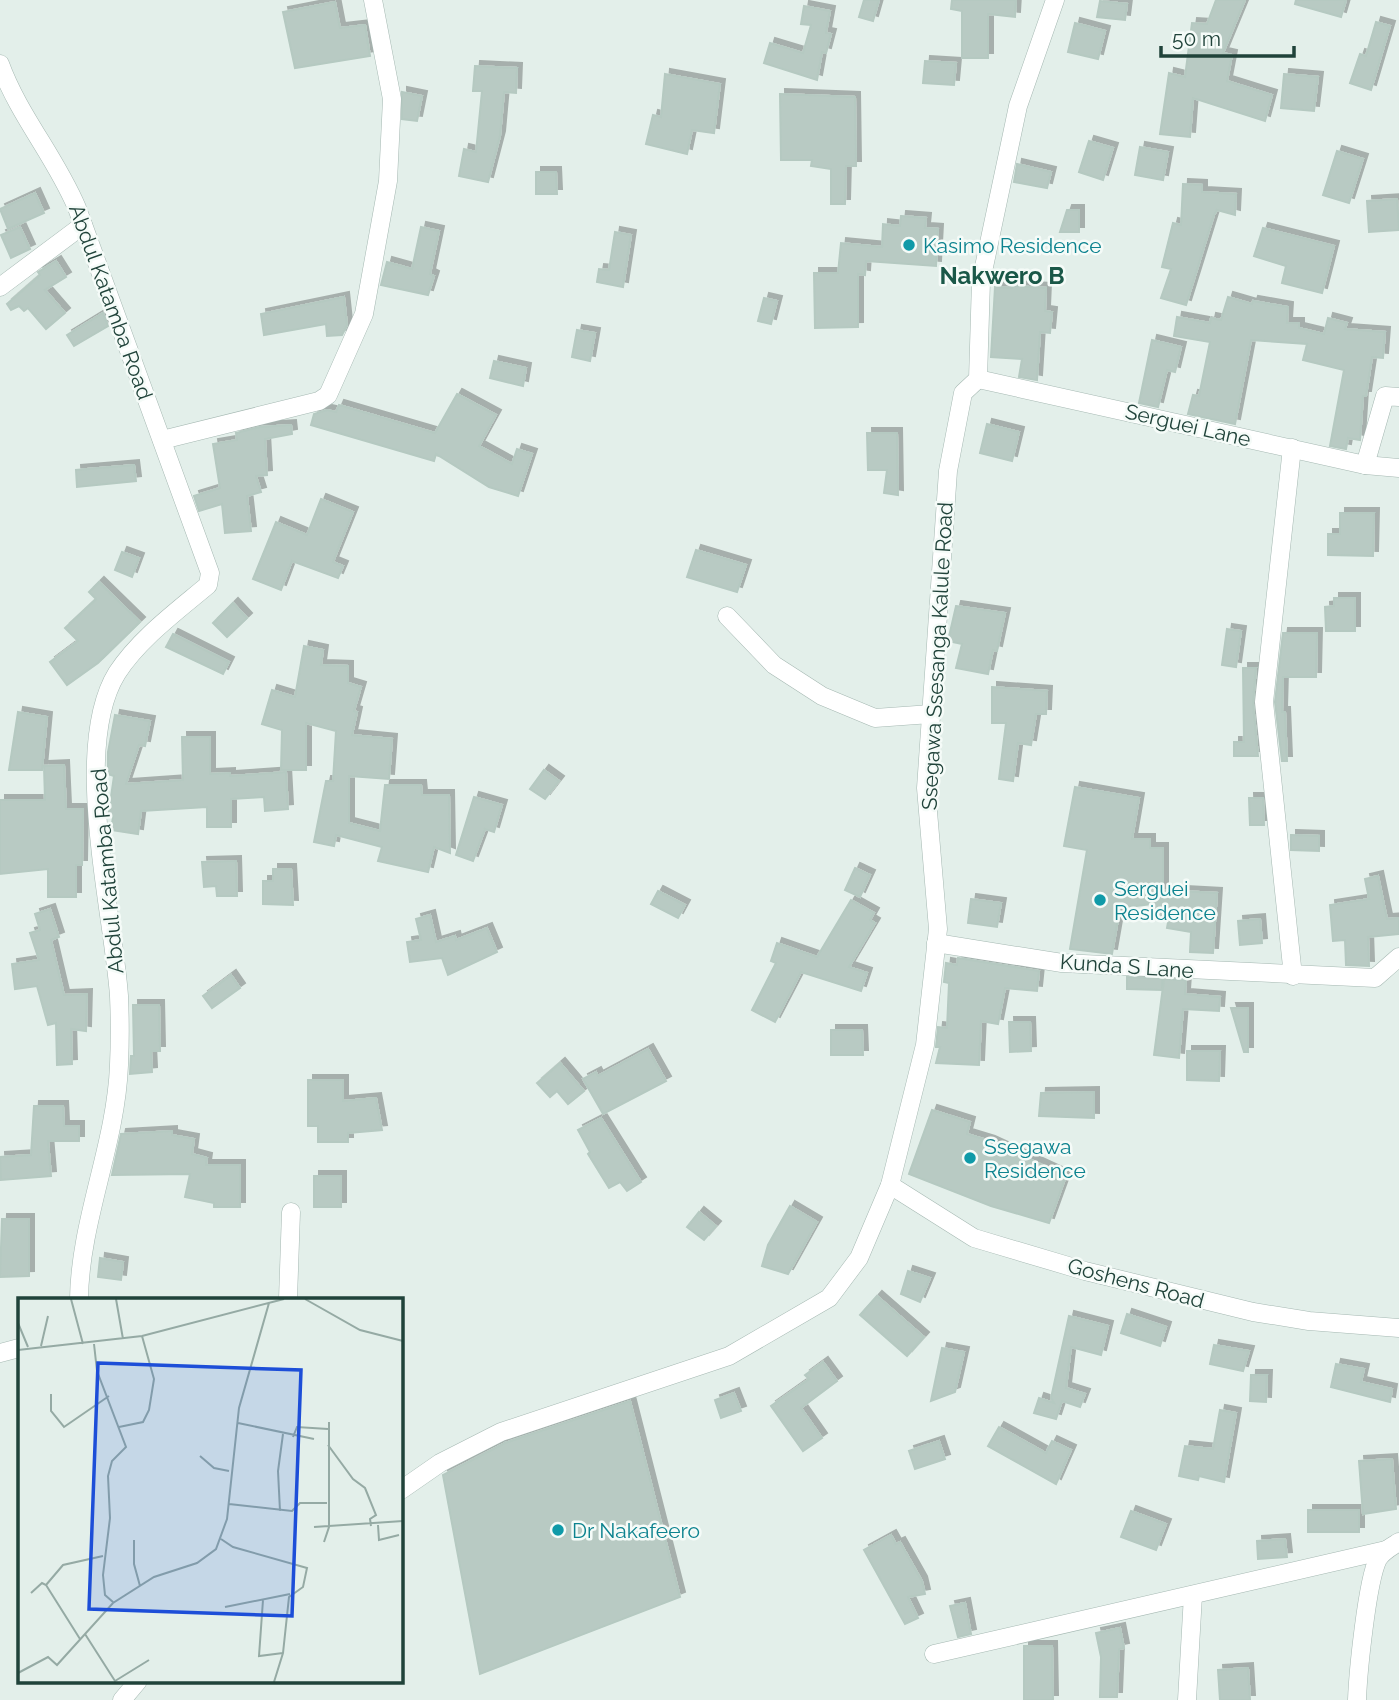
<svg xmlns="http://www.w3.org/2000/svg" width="1399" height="1700" font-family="Raleway,sans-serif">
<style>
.building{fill:#b8cac3;stroke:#b5c9c1;stroke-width:2;filter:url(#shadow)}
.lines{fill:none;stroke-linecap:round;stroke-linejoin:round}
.minor-casing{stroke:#a5b8b2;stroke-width:19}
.minor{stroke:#fff;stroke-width:18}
.culture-dot{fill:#0f9aa8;stroke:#f5fbf8;stroke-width:2.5}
.labels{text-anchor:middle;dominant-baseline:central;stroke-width:5;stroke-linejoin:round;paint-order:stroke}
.culture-label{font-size:21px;fill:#0d838f;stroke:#f5fbf8;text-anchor:start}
.street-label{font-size:21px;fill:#20433a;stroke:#f5fbf8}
.quarter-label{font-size:24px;font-weight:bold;fill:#1a5848;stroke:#f5fbf8}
.inset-road{fill:none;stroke:#95aaa4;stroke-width:2}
.view{fill:#1d4ed8;fill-opacity:0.15;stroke:#1d4ed8;stroke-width:3.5}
.inset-edge{fill:none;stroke:#20433a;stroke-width:3.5}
</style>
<defs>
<filter id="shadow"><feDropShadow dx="5" dy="-5" stdDeviation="0" flood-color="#0004"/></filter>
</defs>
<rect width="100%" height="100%" fill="#e3efea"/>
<g class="building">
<path d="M864 0H879L873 21 859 17Z"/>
<path d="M952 0H1016L1015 17 988 14V58H962V11L951 9Z"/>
<path d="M1216 0H1245L1223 53 1232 55 1227 81 1272 95 1265 121 1193 98 1190 137 1160 134 1169 73 1185 77 1192 23 1207 24Z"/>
<path d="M1296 0H1346L1341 17 1295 4Z"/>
<path d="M1100 1 1127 4 1125 20 1097 17Z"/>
<path d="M335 2 340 28 365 25 370 56 295 68 283 12Z"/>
<path d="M804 6 830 11 826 33 831 34 826 53 822 52 817 80 764 63 770 43 803 53 811 25 801 24Z"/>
<path d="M1376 22 1390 26 1371 90 1350 83 1360 54 1366 56Z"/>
<path d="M1075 23 1105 31 1098 59 1068 52Z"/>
<path d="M925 61 956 63 954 85 923 83Z"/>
<path d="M475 66 517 68 516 93 504 92 500 136 488 182 459 176 464 149 476 152 482 91H473Z"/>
<path d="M665 74 720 84 714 133 692 130 687 154 646 144 653 115 661 117Z"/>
<path d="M1284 74 1318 77 1314 111 1281 108Z"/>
<path d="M402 92 422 96 417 121 402 119Z"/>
<path d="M780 94 855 97 856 166H846L845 204H831V169L811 166 812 160H781Z"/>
<path d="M1089 141 1113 148 1103 180 1079 172Z"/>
<path d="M1140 147 1168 152 1163 180 1135 175Z"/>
<path d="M1337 151 1363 159 1349 203 1323 195Z"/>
<path d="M1017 164 1051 172 1047 188 1014 182Z"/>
<path d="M536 172H556L557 194H536Z"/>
<path d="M1183 184 1202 185V192L1236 194 1235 215 1217 210 1214 215 1186 305 1161 298 1171 269 1162 267 1173 223 1181 225Z"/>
<path d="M35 193 44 213 8 229 0 209Z"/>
<path d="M1397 199 1399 230 1369 232 1367 201Z"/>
<path d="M1067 210H1079V232H1060Z"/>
<path d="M901 216 926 218 925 228 938 229 936 266 866 261 865 275 858 274V327L815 328 814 273H838L841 243 882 247 883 224 900 226Z"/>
<path d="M20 227 30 249 11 258 1 235Z"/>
<path d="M421 227 439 231 430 274 434 276 428 295 381 285 387 262 412 269Z"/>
<path d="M1263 228 1334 246 1322 293 1282 283 1286 266 1254 256Z"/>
<path d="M615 232 631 235 623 287 597 282 599 269 609 270Z"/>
<path d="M56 261 66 277 45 290 65 313 46 329 28 308 24 311 19 306 11 310 7 304 40 275 38 272Z"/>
<path d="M1012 286 1046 288 1045 311 1052 312 1050 333 1040 332 1037 380 1019 377 1022 359 991 357 995 287 1012 288Z"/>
<path d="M344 297 347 325 342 335 327 336 326 324 264 335 261 314Z"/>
<path d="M1228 297 1252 304 1253 301 1288 307 1287 323H1299V328L1324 334 1328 318 1347 323 1345 329 1385 332 1383 358 1372 357 1366 396H1363L1360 440 1348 438 1346 449 1330 446 1344 370 1303 360 1307 344 1251 340 1235 424 1188 414 1193 395 1199 396 1210 342 1174 336 1177 317 1210 323 1211 318 1221 320Z"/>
<path d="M764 298 777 301 771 324 758 321Z"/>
<path d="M103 313 108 326 74 346 67 335Z"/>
<path d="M577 330 595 333 590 361 572 357Z"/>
<path d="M1152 340 1181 347 1175 372 1167 370 1158 407 1139 403Z"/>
<path d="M494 361 526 368 523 386 490 378Z"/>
<path d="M457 394 496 415 479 446 512 464 517 449 532 454 518 496 489 487 436 454 434 461 311 425 314 414 327 410 336 412 339 405 435 433Z"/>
<path d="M987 424 1019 432 1012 461 980 453Z"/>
<path d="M291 425 292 434 265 439 267 475 256 476 261 492 247 496 251 531 225 533 222 504 199 511 194 496 220 488 213 444 237 440 236 433 260 427Z"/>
<path d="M867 433H897L898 495 884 493 887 470H868Z"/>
<path d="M134 465 136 481 77 487 76 470Z"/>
<path d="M321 499 353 512 333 562 343 566 338 578 292 561 281 590 253 579 276 522 307 535Z"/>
<path d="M1340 513H1374L1373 556 1328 555V534H1340Z"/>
<path d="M696 550 746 565 737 592 687 577Z"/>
<path d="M122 552 139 558 132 577 115 570Z"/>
<path d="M99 582 140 622 98 663 67 685 50 662 78 641 65 628 96 599 89 592Z"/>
<path d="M1334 598H1355V631H1326L1325 607 1334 606Z"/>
<path d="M233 603 247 618 227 637 213 623Z"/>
<path d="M956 606 1005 613 997 651 993 650 988 674 956 668 962 644 948 641Z"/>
<path d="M1227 629 1241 631 1236 667 1222 665Z"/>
<path d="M1283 633H1317L1316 677H1283L1282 712H1285L1287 761H1282L1275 702Z"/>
<path d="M173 634 229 662 223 674 166 647Z"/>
<path d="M304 646 323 650 321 665 348 666V683L361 687 354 711 357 712 352 735 392 739 389 779 349 776V823L380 831 385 785H421L422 795H449L450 853 434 847 428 872 378 861 382 847 336 835 334 846 314 842 326 781H333L336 731 306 723V770H281L282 730 262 724 272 690 295 697Z"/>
<path d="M1243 668H1256L1253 703 1258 756H1234V742H1244Z"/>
<path d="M992 687 1047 691 1046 714H1036L1031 745 1018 743 1013 781 999 779 1006 723H992Z"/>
<path d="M18 712 47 717 42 770H9Z"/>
<path d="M115 715 150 721 145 746 139 745 126 784 183 780 182 737H210V774L230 773V776L286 772 288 809 265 811 264 797 231 799V827H207V807L141 811 138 834 111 830 113 817 109 816V811L114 776 108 774V752Z"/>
<path d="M64 765 66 809H83L82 865H76V897H48V869L0 874V800H45L44 766Z"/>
<path d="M544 770 559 781 545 799 530 789Z"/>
<path d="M1075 787 1139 798 1132 839H1150V848H1163V890L1217 893 1213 953 1190 952 1191 932 1167 928 1169 917 1152 918V904L1120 908 1112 954 1070 949 1087 850 1064 846Z"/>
<path d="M474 797 502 805 494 832 485 829 473 861 456 855Z"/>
<path d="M1249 798H1263L1264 825H1250Z"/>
<path d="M1291 835 1319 836V851L1291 850Z"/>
<path d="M236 861 237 896H217L216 886 204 887 202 862Z"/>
<path d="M855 868 870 875 860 897 845 890Z"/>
<path d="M273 869H291L293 905 263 904V881H273Z"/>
<path d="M1378 876 1387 919 1399 918V934L1368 937 1369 966 1346 965 1345 940 1333 941 1330 905 1369 899 1365 879Z"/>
<path d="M658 891 685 905 678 918 651 904Z"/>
<path d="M971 899 1001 903 997 927 968 923Z"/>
<path d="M851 900 874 913 870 920 875 923 849 967 867 973 861 991 801 972 775 1022 752 1010 776 963 771 961 777 943 817 957Z"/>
<path d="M50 909 59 937 51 940 64 995 87 994 86 1031 71 1029 72 1064 57 1065 56 1023 48 1025 37 986 15 989 12 964 39 960 30 933 40 930 35 914Z"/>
<path d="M430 915 436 942 455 936 456 940 487 928 497 952 448 975 442 958 410 962 407 942 421 940 416 919Z"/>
<path d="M1260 919 1262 943 1240 945 1238 921Z"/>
<path d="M958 958 1039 971 1037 991 1005 988 998 1024 981 1021 979 1065 936 1063 940 1047H936L938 1027 947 1028 949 983 944 982 946 963 957 965Z"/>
<path d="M231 975 240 988 212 1008 203 996Z"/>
<path d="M1127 977 1162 979V990L1127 989Z"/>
<path d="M1164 979 1186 980 1185 994 1220 997 1219 1011 1183 1009 1179 1058 1154 1055Z"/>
<path d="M133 1005H159L160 1051H151L152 1072 130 1074 131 1056H134Z"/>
<path d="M1231 1008H1248V1052H1244Z"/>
<path d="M1009 1022H1030L1031 1051 1010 1052Z"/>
<path d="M831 1030H862L863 1055H831Z"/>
<path d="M648 1049 666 1081 603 1114 583 1079 596 1072 598 1076Z"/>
<path d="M1187 1051H1220L1219 1081 1187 1080Z"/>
<path d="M560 1063 584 1091 568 1104 557 1091 550 1097 537 1083Z"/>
<path d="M308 1080H343V1101L376 1098 382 1130 348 1133V1142H318V1126H308Z"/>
<path d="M1094 1092V1118L1039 1116 1041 1093Z"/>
<path d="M34 1106H63L64 1126H79V1141H48L51 1176 1 1180 0 1157 31 1155Z"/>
<path d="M932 1110 970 1122 967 1134 990 1141 1066 1176 1049 1223 991 1206 909 1174Z"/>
<path d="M601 1118 641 1182 627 1191 620 1182 609 1188 588 1154 590 1152 578 1130Z"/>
<path d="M172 1131V1135L194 1139 192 1154 207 1158 206 1165H240V1207H214V1203L185 1197 190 1174 112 1175 121 1134Z"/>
<rect x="314" y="1176" width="27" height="31"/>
<path d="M790 1206 817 1222 788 1274 762 1266 768 1245Z"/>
<path d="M699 1212 716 1226 704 1240 687 1227Z"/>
<path d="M2 1219H29V1276L0 1277Z"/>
<path d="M100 1258 123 1262 121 1280 98 1277Z"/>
<path d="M908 1271 930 1278 920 1302 901 1294Z"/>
<path d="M877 1296 924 1337 907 1356 860 1315Z"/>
<path d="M1127 1314 1166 1327 1160 1346 1121 1333Z"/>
<path d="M1069 1316 1108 1326 1101 1355 1071 1347 1066 1388 1085 1394 1080 1407 1062 1401 1056 1419 1034 1413 1039 1398 1054 1403 1051 1398Z"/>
<path d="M1214 1345 1249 1351 1243 1371 1210 1364Z"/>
<path d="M942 1348 964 1352 955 1392 931 1401Z"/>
<path d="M823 1362 837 1381 801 1408 822 1438 803 1451 771 1406 809 1379 805 1375Z"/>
<path d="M1336 1364 1364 1369 1361 1382 1392 1389 1390 1402 1331 1387Z"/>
<path d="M1251 1375H1267L1266 1402 1250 1401Z"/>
<path d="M734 1393 741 1411 721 1418 715 1400Z"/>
<path d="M630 1401 680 1597 480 1674 443 1475 505 1443Z"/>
<path d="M1220 1410 1236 1413 1224 1482 1199 1476 1198 1480 1179 1476 1185 1446 1213 1449Z"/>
<path d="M999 1427 1046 1453 1052 1441 1071 1450 1056 1484 988 1446Z"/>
<path d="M939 1441 945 1459 915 1469 909 1451Z"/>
<path d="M1392 1459 1396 1509 1363 1514 1359 1461Z"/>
<rect x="1308" y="1510" width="51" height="22"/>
<path d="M1131 1511 1166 1524 1156 1550 1121 1537Z"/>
<path d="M891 1535 896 1544 900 1542 922 1581 925 1594 908 1597 918 1618 905 1624 864 1550Z"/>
<path d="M1285 1539 1287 1557 1258 1559 1257 1541Z"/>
<path d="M965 1603 971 1634 958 1637 950 1606Z"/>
<path d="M1120 1628 1124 1648 1119 1649 1117 1697H1100L1101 1657 1096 1633Z"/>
<path d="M1024 1646H1052L1053 1700H1024Z"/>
<path d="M1248 1668 1250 1700H1220L1218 1670Z"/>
</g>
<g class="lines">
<defs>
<g id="minor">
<path d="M0 64C19 116 55 156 77 208L210 573 208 585C177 611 139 639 117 673 71 747 113 910 119 996 120 1019 120 1043 119 1065 116 1145 80 1220 79 1299"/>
<path d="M0 287 83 225"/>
<path d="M978 379 1365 465 1399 468"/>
<path d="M162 440 319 401 328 395 364 314 388 181 392 99 373 0"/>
<path d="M1292 448 1264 702 1293 976"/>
<path d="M1365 465 1385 396 1399 397"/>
<path d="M727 616 774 665 822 696 875 718 931 714"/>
<path d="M936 943 1062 963 1375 978 1399 957"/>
<path d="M890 1185 974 1238 1085 1271 1253 1312 1309 1321 1399 1328"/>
<path d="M288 1299 291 1212"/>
<path d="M0 1353 19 1348"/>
<path d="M401 1490 440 1463 501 1432 729 1356 829 1298 859 1258 890 1185 925 1045 938 929 926 788 948 471 963 393 978 379 981 281 1018 106 1055 0"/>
<path d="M934 1654 1386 1550"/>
<path d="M122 1700 138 1681"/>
<path d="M1187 1700 1193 1595"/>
<path d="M1357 1700C1358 1673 1367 1581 1378 1559 1383 1551 1391 1547 1399 1542"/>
</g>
</defs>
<use href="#minor" class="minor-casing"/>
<use href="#minor" class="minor"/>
</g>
<g class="culture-dot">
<circle cx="909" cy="245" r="7"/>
<circle cx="1100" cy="900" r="7"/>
<circle cx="970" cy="1158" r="7"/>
<circle cx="558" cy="1530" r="7"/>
</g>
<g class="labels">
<g class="culture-label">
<text x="923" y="245">Kasimo Residence</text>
<text x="1114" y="888">Serguei<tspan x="1114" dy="24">Residence</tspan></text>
<text x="984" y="1146">Ssegawa<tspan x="984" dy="24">Residence</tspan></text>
<text x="572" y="1530">Dr Nakafeero</text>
</g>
<g class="street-label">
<text transform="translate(111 302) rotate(70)">Abdul Katamba Road</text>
<text transform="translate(1188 425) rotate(13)">Serguei Lane</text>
<text transform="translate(937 656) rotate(-87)">Ssegawa Ssesanga Kalule Road</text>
<text transform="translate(107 871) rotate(-95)">Abdul Katamba Road</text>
<text transform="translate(1127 966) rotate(4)">Kunda S Lane</text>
<text transform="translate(1136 1283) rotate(15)">Goshens Road</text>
</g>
<g class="quarter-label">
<text x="1002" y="275">Nakwero B</text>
</g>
</g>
<g transform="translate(18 1298)">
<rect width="385" height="385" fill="#e3efea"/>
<path class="inset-road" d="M53 1 65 46M98 1 105 41M287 1 342 32 385 43M0 25 10 49M76 46 79 73 108 149 94 163 90 178 92 220 85 277 87 297 95 304M23 48 30 18M0 52 124 38 266 1M33 96V113L46 129 91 98M220 125 296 141M101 129 125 124 131 112 136 81 124 38M275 139 279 129 310 131M310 147 335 181 347 190 358 217 352 221 353 228M182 158 196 170 211 173M211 206 274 213 282 205H309M262 213 260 173 265 136M360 227 361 242 381 237M296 229 385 223M203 241 215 249 289 270 285 289 271 299 265 355 256 384M116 242V266L122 288M306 244 311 229V124M28 287 45 267 85 258M13 295 24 285 28 287 62 341M245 302 241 358 265 355M207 309 272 296M67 336 97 383 131 362M0 375 30 359 39 367 95 305 136 279 179 265 198 251 209 221 221 110 251 5"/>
<path class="view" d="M80 65 283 72 274 318 71 311Z"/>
<rect width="385" height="385" class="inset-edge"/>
</g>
<path d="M1161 46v10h133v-10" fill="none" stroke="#20433a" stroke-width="3.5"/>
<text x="1172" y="46" font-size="21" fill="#20433a" stroke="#f5fbf8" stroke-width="5" paint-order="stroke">50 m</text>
</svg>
